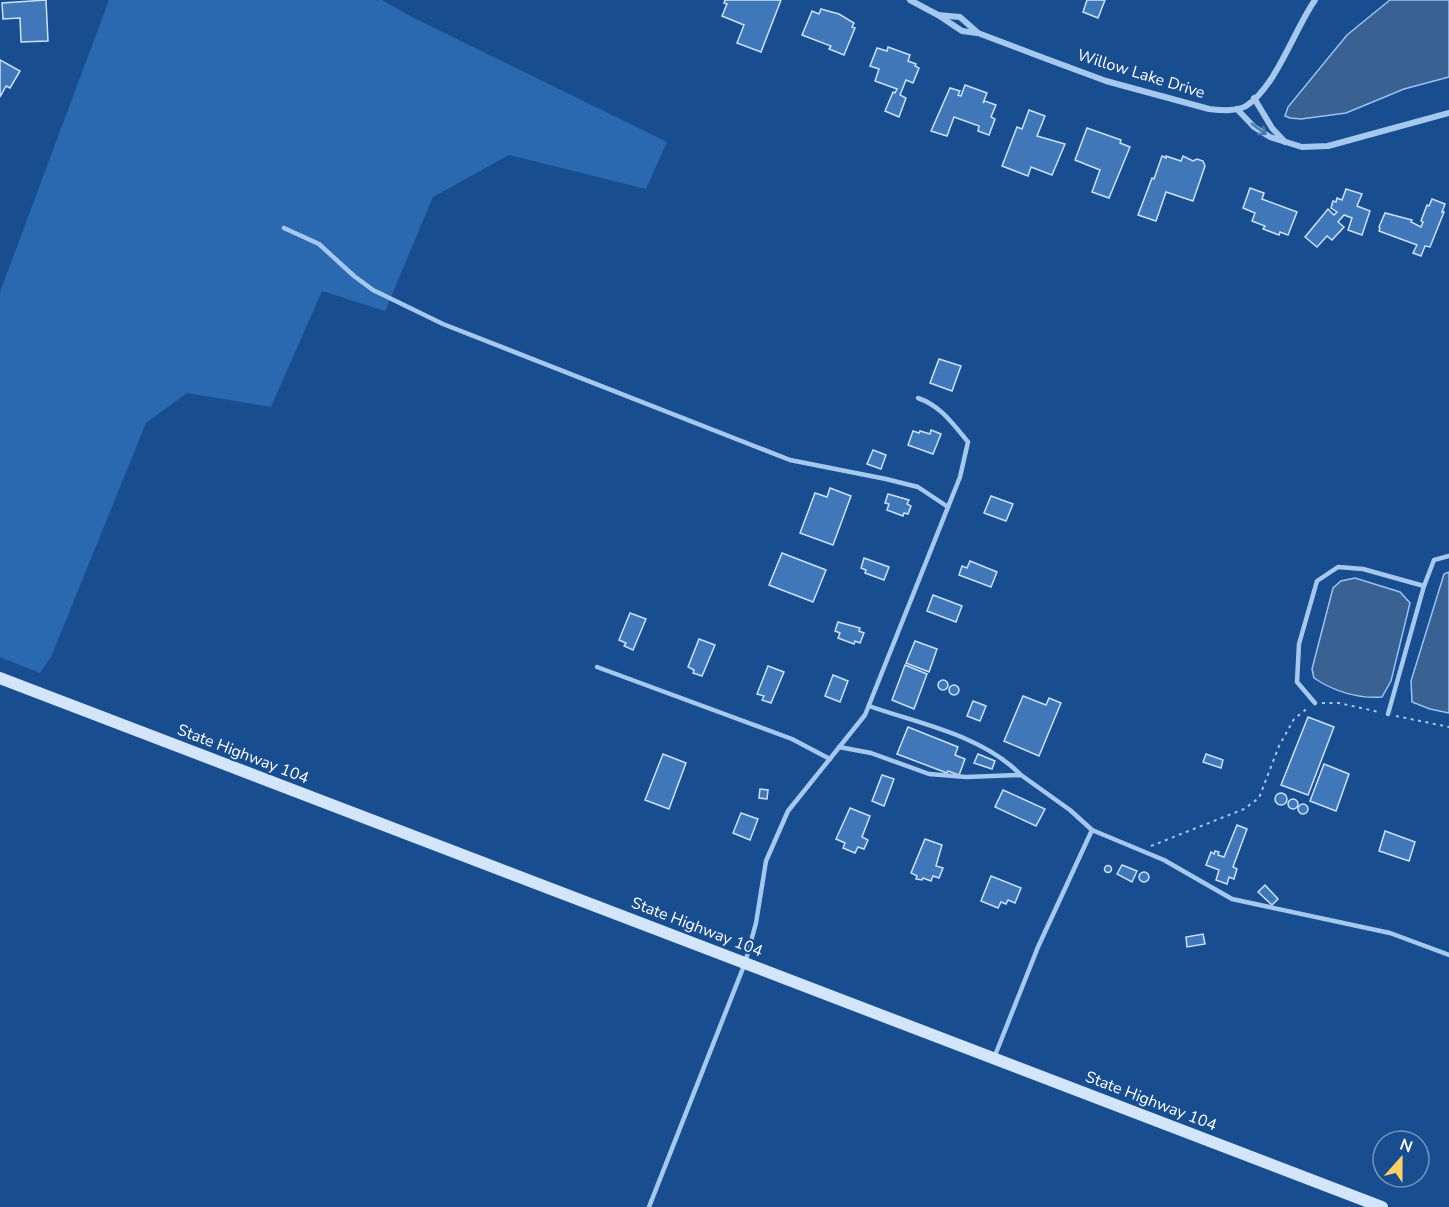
<svg xmlns="http://www.w3.org/2000/svg" width="1449" height="1207" font-family="'Nunito Sans',sans-serif">
<style>
.green{fill:#2a68af}
.water{fill:#396191;stroke:#98c3f2;stroke-width:1.5}
.building{fill:#4077b9;stroke:#cce2fb;stroke-width:1.5}
.lines{fill:none;stroke-linecap:round;stroke-linejoin:round}
.path{stroke:#a5c8ef;stroke-width:2;stroke-dasharray:3 4.5;stroke-linecap:butt}
.lane{stroke:#a5c8ef;stroke-width:4.5}
.street{stroke:#a5c8ef;stroke-width:6}
.secondary{stroke:#d3e5fb;stroke-width:12}
.oneway{stroke:#4979b1}
.labels{text-anchor:middle;dominant-baseline:central;stroke-width:4.5;stroke-linejoin:round;paint-order:stroke}
.street-label{font-size:16px;fill:#fff;stroke:#184e90}
</style>
<rect width="100%" height="100%" fill="#184e90"/>
<path class="green" d="M109 0H382L412 17 667 142 646 189 509 155 433 197 385 311 322 291 271 407 187 393 146 423 51 657 40 673 0 657V292Z"/>
<g class="water">
<path d="M1390 0H1449V77L1404 89 1346 113 1301 119 1290 118 1285 116 1288 107 1347 35Z"/>
<path d="M1449 572V713L1430 709 1412 702 1411 681 1444 574Z"/>
<path d="M1355 578 1400 592 1410 603 1391 681 1382 697C1358 699 1333 691 1314 678L1312 669 1333 588 1341 581Z"/>
</g>
<g class="building">
<path d="M46 0 48 41 21 42 20 18 3 19 2 3Z"/>
<path d="M725 0H781L761 52 737 43 744 25 722 16 727 4 724 3Z"/>
<path d="M1087 0H1105L1098 18 1083 12Z"/>
<path d="M821 9 839 14 854 23 852 27 855 28 844 55 829 49 831 46 802 35 812 11 819 14Z"/>
<path d="M888 47 910 55 908 61 916 64 915 66 919 68 913 83 906 80 900 95 906 98 899 117 885 111 893 92 895 93 897 89 875 81 879 69 870 66 877 48 887 51Z"/>
<path d="M0 60 20 71 10 88 6 86 0 97Z"/>
<path d="M965 85 987 93 983 103 985 101 996 105 991 117 995 119 989 135 978 131 979 126 954 117 947 136 931 131 950 88 960 91 958 95 961 96Z"/>
<path d="M1029 110 1045 116 1037 136 1065 144 1052 175 1031 167 1028 176 1002 166 1017 127 1022 129Z"/>
<path d="M1087 128 1121 140 1120 143 1130 147 1109 198 1092 192 1100 170 1075 160Z"/>
<path d="M1162 156 1166 158V156L1181 161 1183 156 1193 161 1197 159 1203 161 1205 166 1193 201 1166 192 1156 221 1138 215 1152 178 1154 179Z"/>
<path d="M1250 188 1264 193 1262 199 1297 212 1288 235 1280 232 1279 235 1263 229 1265 226 1252 221 1255 213 1243 208Z"/>
<path d="M1346 189 1362 194 1357 206 1370 211 1362 235 1348 230 1352 218 1344 215 1338 222 1344 227 1332 240 1327 236 1317 247 1305 237 1328 209 1334 215 1337 212 1331 208 1333 201 1336 202 1337 198 1342 200Z"/>
<path d="M1432 199 1445 204 1442 212H1444L1430 247 1425 246 1421 256 1413 253 1417 245 1379 231 1380 228 1379 227 1385 213 1412 220 1411 222 1421 227 1423 222 1421 221 1427 205 1429 206Z"/>
<path d="M939 359 961 366 952 391 930 383Z"/>
<path d="M931 430 941 434 933 454 908 445 913 431 919 433 920 431 930 434Z"/>
<path d="M873 450 886 455 881 469 867 464Z"/>
<path d="M830 488 851 496 833 545 800 533 815 493 827 497Z"/>
<path d="M888 494 909 500 907 504 911 506 908 514 904 513 903 516 887 510 889 504 885 503Z"/>
<path d="M991 496 1013 504 1006 521 984 513Z"/>
<path d="M782 553 826 570 813 602 769 585Z"/>
<path d="M864 558 889 567 884 580 865 573 866 570 861 568Z"/>
<path d="M970 561 997 572 991 587 959 575 962 566 967 568Z"/>
<path d="M933 595 962 606 956 622 927 611Z"/>
<path d="M630 613 646 619 633 650 624 646 626 643 619 640Z"/>
<path d="M838 622 860 628 859 631 864 633 860 643 855 641 854 644 838 638 840 633 835 631Z"/>
<path d="M699 639 715 645 702 676 693 673 694 670 688 667Z"/>
<path d="M915 641 937 649 929 672 906 663Z"/>
<path d="M905 665 927 674 914 709 892 700Z"/>
<path d="M768 666 784 672 771 703 762 700 764 696 757 694Z"/>
<path d="M833 675 848 681 840 702 825 696Z"/>
<circle cx="943" cy="685" r="5"/>
<circle cx="954" cy="690" r="5"/>
<path d="M1023 696 1046 705 1049 698 1061 703 1039 756 1004 741Z"/>
<path d="M973 701 986 706 980 721 967 716Z"/>
<path d="M1308 717 1334 727 1308 795 1281 785Z"/>
<path d="M908 727 958 747 955 755 965 759 959 775 948 771 947 773 897 754Z"/>
<path d="M663 754 686 763 669 809 645 800Z"/>
<path d="M978 754 995 761 992 769 974 763Z"/>
<path d="M1206 754 1223 760 1221 768 1203 762Z"/>
<path d="M1324 764 1349 774 1336 811 1310 801Z"/>
<path d="M882 775 894 779 884 806 872 801Z"/>
<path d="M760 789 768 790 767 799 759 798Z"/>
<path d="M1003 790 1045 809 1036 826 995 807Z"/>
<circle cx="1281" cy="799" r="6"/>
<circle cx="1293" cy="804" r="5"/>
<circle cx="1303" cy="809" r="5"/>
<path d="M850 808 870 816 862 837 868 840 864 849 858 847 855 853 843 848 845 843 836 839Z"/>
<path d="M741 813 758 819 750 840 733 833Z"/>
<path d="M1237 825 1247 829 1233 867 1237 869 1234 879 1229 877 1227 884 1216 880 1219 870 1206 865 1211 852 1214 854 1215 851 1219 852 1218 855 1224 857Z"/>
<path d="M1385 831 1415 842 1409 861 1379 851Z"/>
<path d="M925 839 942 845 936 866 943 868 939 878 933 876 931 881 923 878 922 880 916 879 917 876 911 873Z"/>
<path d="M1122 865 1137 871 1132 882 1117 874Z"/>
<circle cx="1108" cy="869" r="3.5"/>
<circle cx="1144" cy="877" r="5"/>
<path d="M991 876 1021 888 1015 903 1008 900 1006 904 1001 902 998 908 981 901Z"/>
<path d="M1265 885 1278 899 1272 905 1258 892Z"/>
<path d="M1203 934 1205 944 1187 947 1186 937Z"/>
</g>
<g class="lines">
<g class="path">
<path d="M1322 703H1339L1379 712"/>
<path d="M1396 716 1449 727"/>
<path d="M1151 846 1244 809 1259 798 1279 746 1294 719 1309 707"/>
</g>
<g class="lane">
<path d="M284 228 319 244 354 276 373 290 443 324 790 460 886 479 918 487 948 507"/>
<path d="M597 667 792 739 830 759"/>
<path d="M1315 703 1297 682 1299 644 1317 581 1338 567 1363 569 1424 586"/>
<path d="M869 706C920 724 981 735 1020 774"/>
<path d="M1388 714 1424 586 1434 560 1449 556"/>
<path d="M839 747 871 753 929 774 966 777 1021 775 1070 810 1092 830 1164 860 1232 899 1390 933 1449 955"/>
<path d="M994 1058 1038 947 1092 830"/>
<path d="M649 1207 745 963 756 923 766 861 788 811 865 715 960 477 968 442C953 424 941 406 918 398"/>
</g>
<g class="street">
<path d="M910 0 938 15 960 17 978 33 1044 58 1106 81 1209 109C1220 110 1236 112 1246 106 1276 87 1294 30 1315 0"/>
<path d="M938 15 962 31 977 33"/>
<path d="M1254 98 1272 128 1285 142"/>
<path d="M1237 109 1254 127 1270 137 1302 147 1328 146 1449 113"/>
</g>
<path class="secondary" d="M0 678 1382 1207"/>
</g>
<defs><path id="oneway-shaft" d="M-6 0H5M1.5-3L5.5 0L1.5 3" fill="none" stroke-width="1.6" stroke-linecap="round" stroke-linejoin="round" transform="scale(1.5)"/></defs>
<use class="oneway" href="#oneway-shaft" transform="translate(1259 129) rotate(36)"/>
<g class="labels">
<g class="street-label">
<text transform="translate(1141 74) rotate(17)">Willow Lake Drive</text>
<text transform="translate(243 754) rotate(21)">State Highway 104</text>
<text transform="translate(697 927) rotate(21)">State Highway 104</text>
<text transform="translate(1151 1101) rotate(21)">State Highway 104</text>
</g>
</g>
<g transform="translate(1401 1159) rotate(21)"><circle r="28" fill="#184e90" stroke="#7495bc" stroke-width="1.5"/>
<path d="M0-4.5L10 22L0 15L-10 22Z" fill="#ffd064"/>
<text y="-9" font-size="16" font-weight="bold" text-anchor="middle" fill="#ffffff">N</text>
</g>
</svg>
